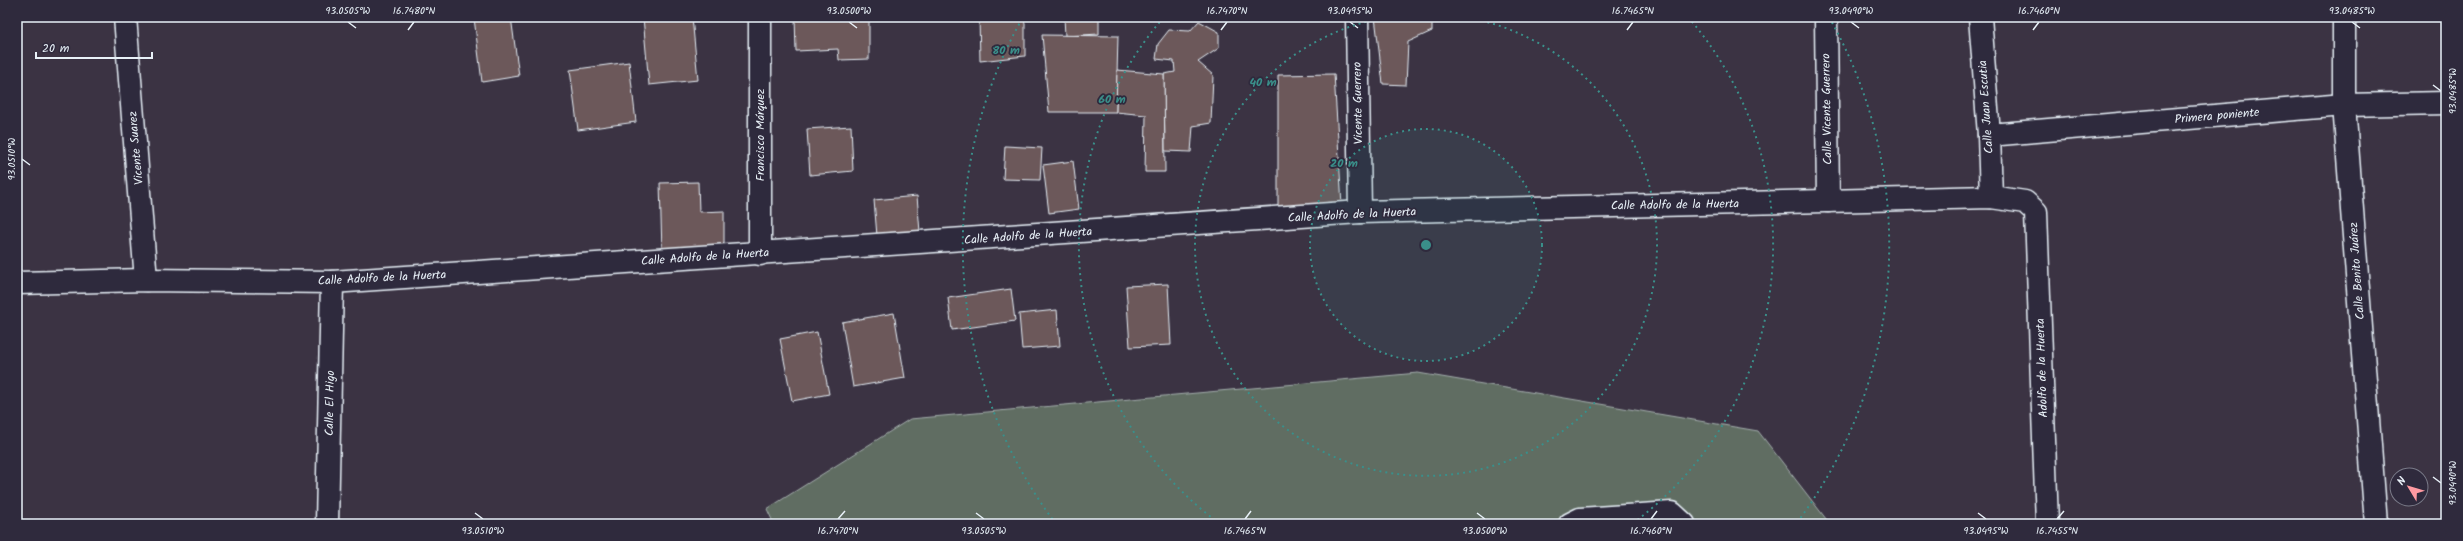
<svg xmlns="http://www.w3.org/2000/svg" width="2463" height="541" font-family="Kalam,sans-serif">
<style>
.green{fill:#606d62;stroke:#a4afad}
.building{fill:#6c585a;stroke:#e8f1f8}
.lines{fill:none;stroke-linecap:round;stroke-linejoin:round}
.street-casing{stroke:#e8f1f8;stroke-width:25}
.secondary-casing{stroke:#e8f1f8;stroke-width:25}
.street{stroke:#2f2a3d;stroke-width:22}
.secondary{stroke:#2f2a3d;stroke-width:22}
.ticks{fill:none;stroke:#e8f1f8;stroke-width:1.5}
.ring{fill:none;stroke:#3a8f8a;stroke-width:2;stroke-dasharray:2 4}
.labels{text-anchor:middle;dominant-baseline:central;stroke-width:3.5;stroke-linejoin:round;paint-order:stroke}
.street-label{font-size:12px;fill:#e8f1f8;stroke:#2f2a3d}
.centre{fill:#3a8f8a;stroke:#2f2a3d;stroke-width:2}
.ring-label{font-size:12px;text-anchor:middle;font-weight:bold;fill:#3a8f8a;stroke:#2f2a3d;stroke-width:3.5;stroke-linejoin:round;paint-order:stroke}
.neatline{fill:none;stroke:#e8f1f8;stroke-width:1.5}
.ticks-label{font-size:10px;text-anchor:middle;fill:#e8f1f8}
</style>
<rect width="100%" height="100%" fill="#3b3343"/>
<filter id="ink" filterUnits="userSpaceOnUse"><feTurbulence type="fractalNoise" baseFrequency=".025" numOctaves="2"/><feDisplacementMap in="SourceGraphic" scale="8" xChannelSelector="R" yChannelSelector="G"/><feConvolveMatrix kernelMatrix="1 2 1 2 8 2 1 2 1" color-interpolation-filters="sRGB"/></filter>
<g filter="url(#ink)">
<path class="green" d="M1418 373 1758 431 1830 524H774L767 509 910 419Z"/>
<g class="building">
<path d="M511 17 519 76 482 82 474 18Z"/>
<path d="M643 17H692L698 80 649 85Z"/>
<path d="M795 17H869V59L839 60 838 49 796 51Z"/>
<path d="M979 17H1023L1025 23V56L980 61Z"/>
<path d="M1064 17H1099V34L1065 36Z"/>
<path d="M1375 17H1432V31L1408 42 1406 85 1383 84Z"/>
<path d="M1199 21 1219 32V48L1198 62 1213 75 1211 123 1193 126 1191 152 1165 151 1164 74 1175 72 1174 61 1156 59 1158 44 1169 30 1190 31Z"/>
<path d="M1042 35 1118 36 1116 112H1049Z"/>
<path d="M629 62 636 122 578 130 570 70Z"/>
<path d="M1117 70 1164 74 1165 172H1145L1146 115 1116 112Z"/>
<path d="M1334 74 1342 206 1278 211V75Z"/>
<path d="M851 126 853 171 810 175 807 129Z"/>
<path d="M1005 146 1042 148 1040 180 1003 179Z"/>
<path d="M1073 161 1079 209 1049 213 1043 165Z"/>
<path d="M698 182 699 212 724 211V250L662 252 660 183Z"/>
<path d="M917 196 920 232 877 236 874 200Z"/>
<path d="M1168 284 1171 345 1130 347 1126 286Z"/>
<path d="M1011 289 1015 321 952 330 948 298Z"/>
<path d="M1057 310 1060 346 1022 349 1019 314Z"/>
<path d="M894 313 905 378 853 387 842 322Z"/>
<path d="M817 332 829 394 792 401 780 339Z"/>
</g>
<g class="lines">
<defs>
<g id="street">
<path d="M125 17 146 280"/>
<path d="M1826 17 1828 201"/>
<path d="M1980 17 1989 135 1991 197"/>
<path d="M2344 17V105L2376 524"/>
<path d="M1989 135 2344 105 2446 103"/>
<path d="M760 254V17"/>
<path d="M17 283 146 280 332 282 1360 212"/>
<path d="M327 524 332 282"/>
<path d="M1570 524 1580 519 1672 513 1684 524"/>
</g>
<path id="secondary" d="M1357 17 1360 212 1991 197 2025 202 2036 212 2047 524"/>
</defs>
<use href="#street" class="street-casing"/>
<use href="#secondary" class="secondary-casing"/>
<use href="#street" class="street"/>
<use href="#secondary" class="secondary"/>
</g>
</g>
<path class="ticks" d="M348 22 356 28M849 22 857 28M1350 22 1358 28M1851 22 1859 28M2352 22 2360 28M408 30 414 22M1221 30 1227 22M1627 30 1633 22M2033 30 2039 22M2433 85 2441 91M22 159 30 165M2433 477 2441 483M475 513 483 519M976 513 984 519M1477 513 1485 519M1978 513 1986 519M838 519 845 511M1245 519 1251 511M1651 519 1657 511M2057 519 2064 511"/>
<circle cx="1426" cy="245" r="116" fill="#3a8f8a" fill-opacity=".12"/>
<g class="ring">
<circle cx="1426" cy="245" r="116"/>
<path d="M1464 17A231 231 0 1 1 1388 17"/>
<path d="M1220 524A347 347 0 0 1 1164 17M1688 17A347 347 0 0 1 1632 524"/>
<path d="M1056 524A463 463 0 0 1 1023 17M1829 17A463 463 0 0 1 1796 524"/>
</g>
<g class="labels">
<g class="street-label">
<text transform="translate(1358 103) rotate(-91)">Vicente Guerrero</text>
<text transform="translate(1986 107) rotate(-94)">Calle Juan Escutia</text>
<text transform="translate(1827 109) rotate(-91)">Calle Vicente Guerrero</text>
<text transform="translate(2217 116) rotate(-5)">Primera poniente</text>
<text transform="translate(760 135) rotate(-90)">Francisco Márquez</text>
<text transform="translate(136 148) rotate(-95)">Vicente Suarez</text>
<text transform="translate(1675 205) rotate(-1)">Calle Adolfo de la Huerta</text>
<text transform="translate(1352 215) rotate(-3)">Calle Adolfo de la Huerta</text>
<text transform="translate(1028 236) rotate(-4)">Calle Adolfo de la Huerta</text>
<text transform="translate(705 257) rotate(-4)">Calle Adolfo de la Huerta</text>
<text transform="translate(2357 271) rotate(-94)">Calle Benito Juárez</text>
<text transform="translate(382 278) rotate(-3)">Calle Adolfo de la Huerta</text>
<text transform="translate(2042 368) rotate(-92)">Adolfo de la Huerta</text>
<text transform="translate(330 403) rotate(-89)">Calle El Higo</text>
</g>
</g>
<circle cx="1426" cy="245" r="6" class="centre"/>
<g class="ring-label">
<text x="1006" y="54">80 m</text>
<text x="1263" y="86">40 m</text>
<text x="1112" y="103">60 m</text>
<text x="1344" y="167">20 m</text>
</g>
<rect width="2463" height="541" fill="none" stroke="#2f2a3d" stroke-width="44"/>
<g transform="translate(2409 487) rotate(308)"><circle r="19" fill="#2f2a3d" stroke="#797a88"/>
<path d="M0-3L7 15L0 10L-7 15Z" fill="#ff9aa2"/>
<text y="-6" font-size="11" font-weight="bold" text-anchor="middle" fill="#e8f1f8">N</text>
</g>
<path d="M36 52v6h116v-6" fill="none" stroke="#e8f1f8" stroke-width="2"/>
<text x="42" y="52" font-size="12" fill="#e8f1f8" stroke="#2f2a3d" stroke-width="3" paint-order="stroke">20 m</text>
<rect x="22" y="22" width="2419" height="497" class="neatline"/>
<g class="ticks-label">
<text x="348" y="14">93.0505°W</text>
<text x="414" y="14">16.7480°N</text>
<text x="849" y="14">93.0500°W</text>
<text x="1227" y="14">16.7470°N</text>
<text x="1350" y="14">93.0495°W</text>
<text x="1633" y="14">16.7465°N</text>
<text x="1851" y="14">93.0490°W</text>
<text x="2039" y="14">16.7460°N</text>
<text x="2352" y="14">93.0485°W</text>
<text transform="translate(2452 91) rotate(-90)" y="4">93.0485°W</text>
<text transform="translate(11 159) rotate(-90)" y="4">93.0510°W</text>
<text transform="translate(2452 483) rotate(-90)" y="4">93.0490°W</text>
<text x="483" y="534">93.0510°W</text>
<text x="838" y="534">16.7470°N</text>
<text x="984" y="534">93.0505°W</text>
<text x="1245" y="534">16.7465°N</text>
<text x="1485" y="534">93.0500°W</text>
<text x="1651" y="534">16.7460°N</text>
<text x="1986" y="534">93.0495°W</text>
<text x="2057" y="534">16.7455°N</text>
</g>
</svg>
